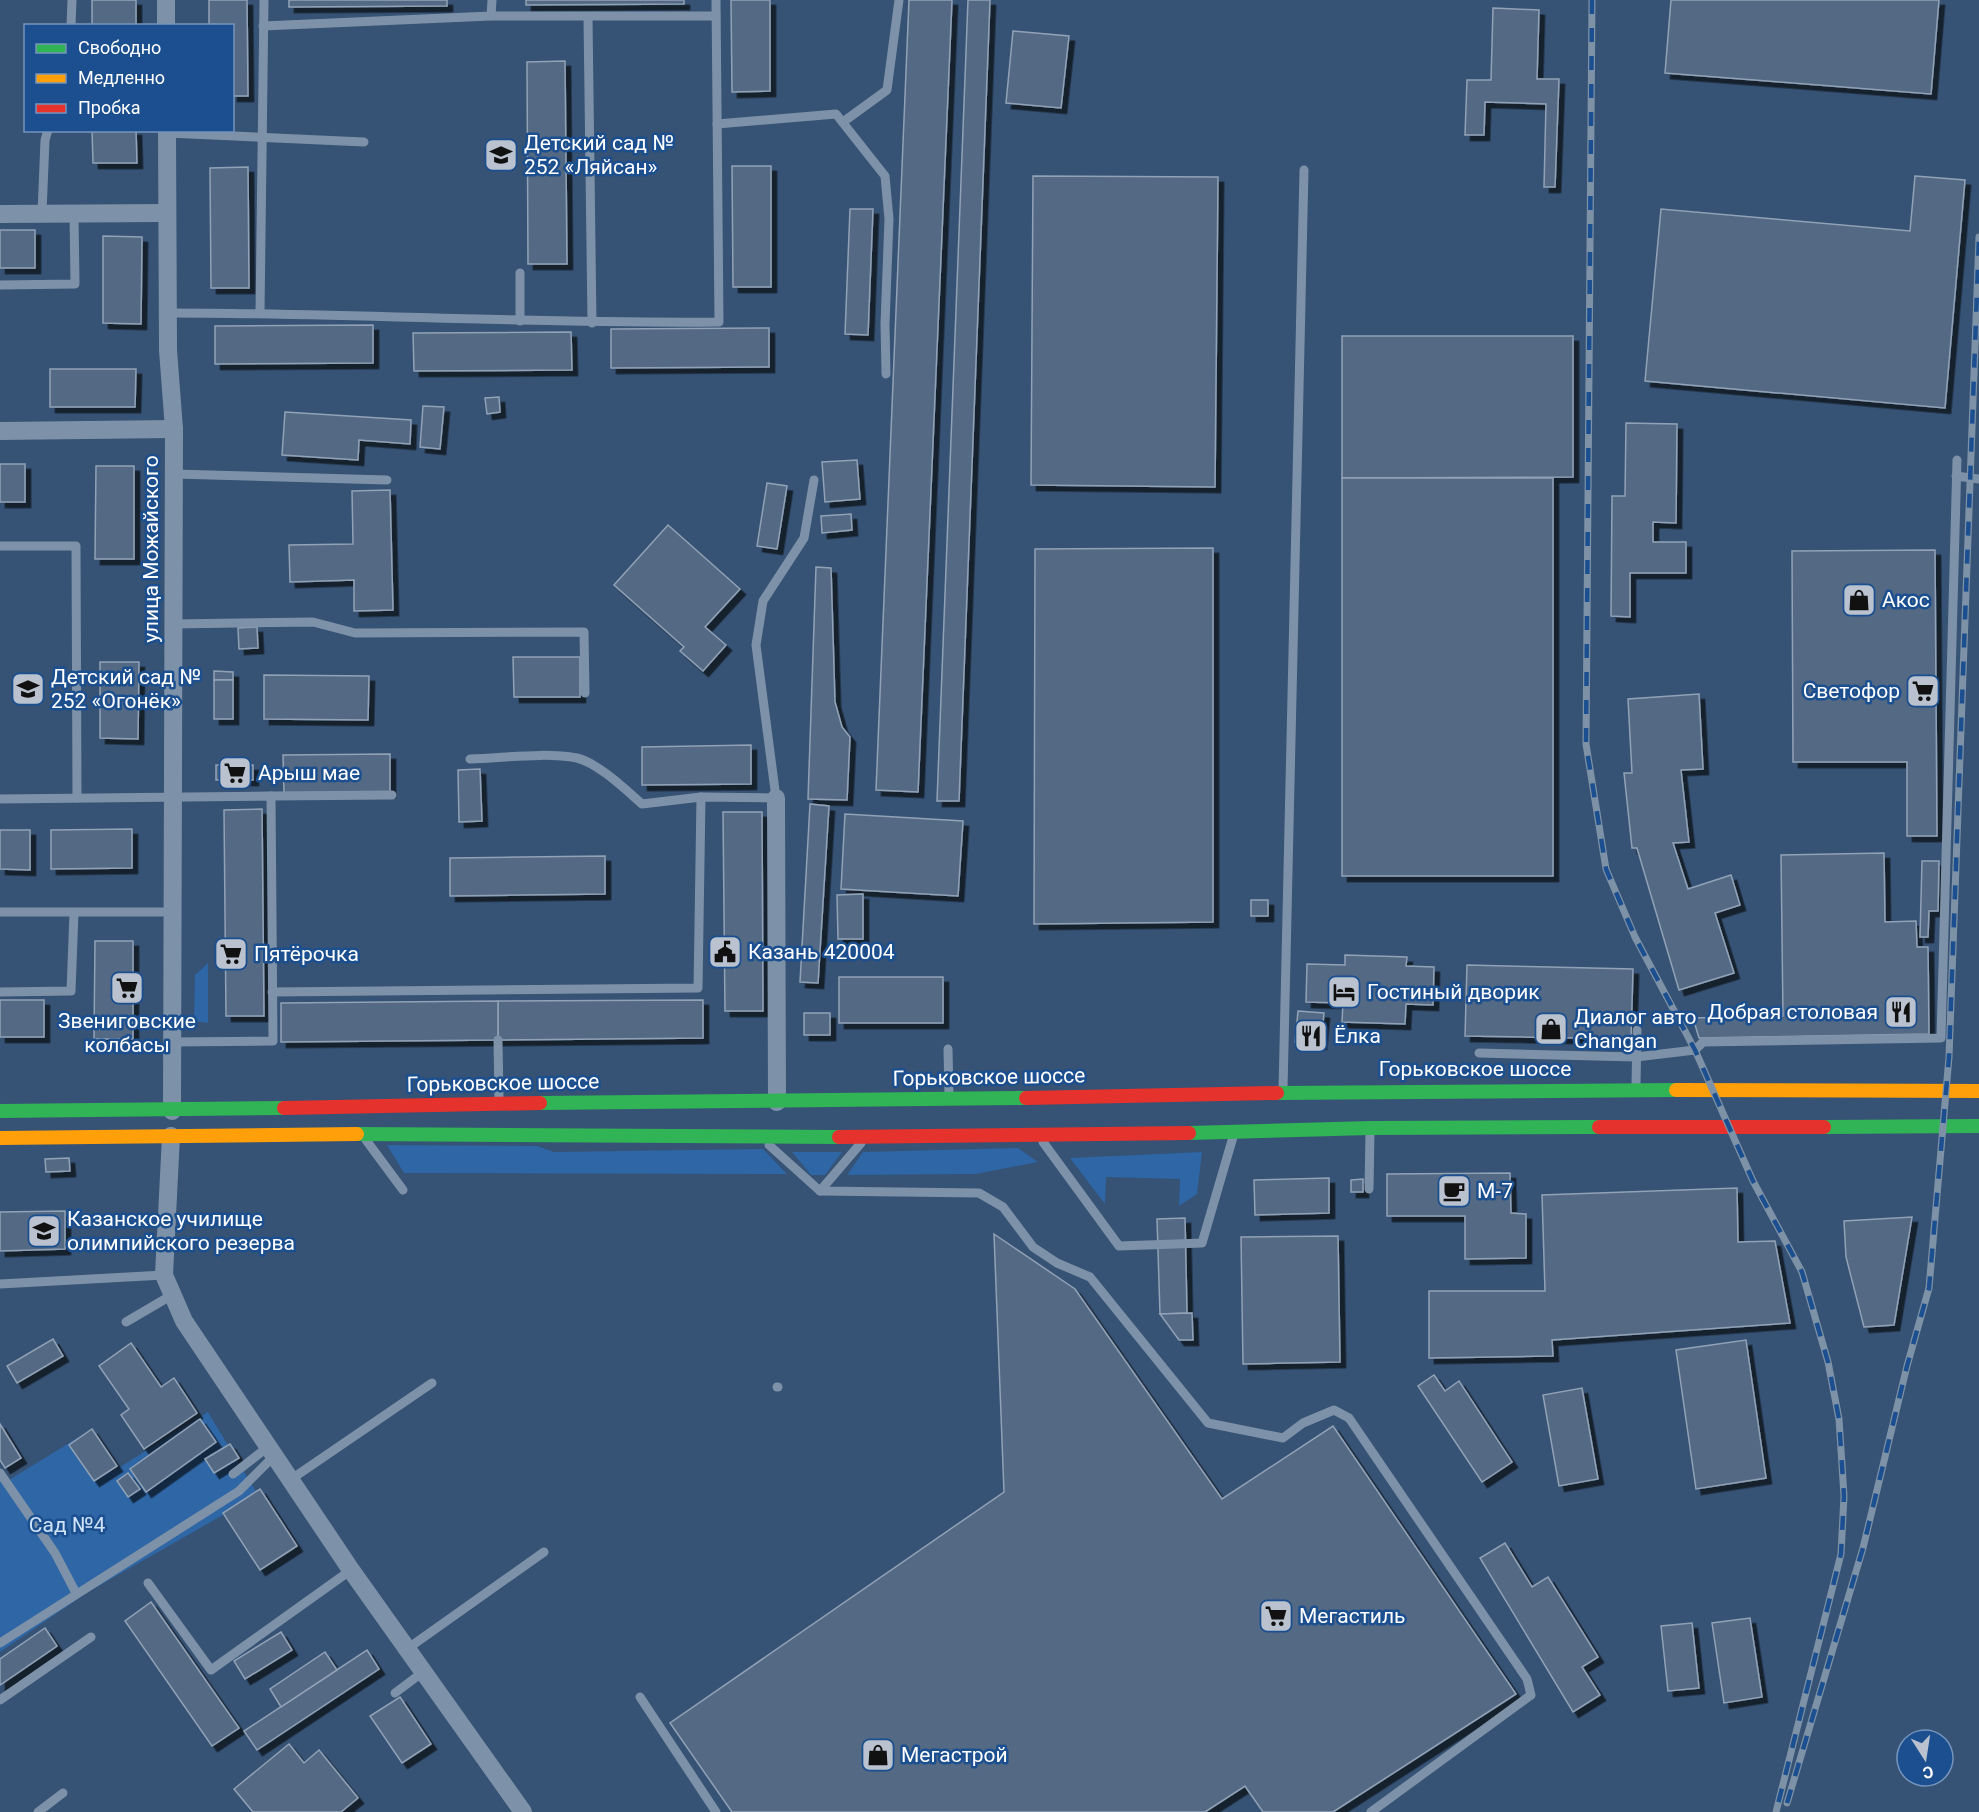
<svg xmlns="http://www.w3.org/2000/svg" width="1979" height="1812" font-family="Roboto,sans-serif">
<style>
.green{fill:#2f66a5}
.building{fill:#526984;stroke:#92a2b6;stroke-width:1.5;filter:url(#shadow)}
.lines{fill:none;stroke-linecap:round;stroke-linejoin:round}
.lane{stroke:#7d92a8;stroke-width:9}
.street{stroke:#7d92a8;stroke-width:18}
.fast{stroke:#30b455;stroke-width:14}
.slow{stroke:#ff9f0a;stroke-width:14}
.jam{stroke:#e5322d;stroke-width:14}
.rail-casing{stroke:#7e92a7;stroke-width:7}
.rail{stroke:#1b4f8f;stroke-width:4.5;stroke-dasharray:14;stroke-linecap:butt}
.labels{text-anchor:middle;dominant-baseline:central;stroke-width:5;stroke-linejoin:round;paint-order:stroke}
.poi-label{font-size:21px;fill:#fff;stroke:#1b4f8f;text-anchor:start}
.street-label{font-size:21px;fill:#fff;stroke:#1b4f8f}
.park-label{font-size:21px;fill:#cfe3fa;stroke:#1b4f8f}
</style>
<defs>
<filter id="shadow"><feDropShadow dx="5.5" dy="5.5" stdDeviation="0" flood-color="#0009"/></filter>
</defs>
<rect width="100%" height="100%" fill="#365274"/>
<g class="green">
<path d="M208 963V1023L194 1021 195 975Z"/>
<path d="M387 1145 537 1146 554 1152 763 1149 787 1174 404 1173Z"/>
<path d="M1018 1148 1038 1162 976 1174 847 1175 863 1152Z"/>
<path d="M792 1152H842L825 1175H811Z"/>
<path d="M1202 1152 1197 1194 1179 1206 1180 1179 1106 1177 1105 1204 1070 1158Z"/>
<path d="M208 1412 258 1495 88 1592 0 1652V1478L4 1483 87 1432 112 1472Z"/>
</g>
<g class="building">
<rect x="92" y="0" width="44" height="26"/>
<path d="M209 0H247L248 96H232V26H209Z"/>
<path d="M289 0H447V6L289 7Z"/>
<path d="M526 0H684V4L526 5Z"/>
<path d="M731 0H770V91L732 92Z"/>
<path d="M909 0H952L918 792 876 790Z"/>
<path d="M968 0H990L959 801H937Z"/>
<path d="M1671 0H1939L1931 94 1665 73Z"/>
<path d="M1493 8 1539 10 1537 79H1559L1555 187H1544L1546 104 1485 102 1484 135H1465L1467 80H1491Z"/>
<path d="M1013 31 1069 36 1061 108 1006 103Z"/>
<path d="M565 61 567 264H528L527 62Z"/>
<path d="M92 130H136L137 163H93Z"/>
<path d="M732 166H771V287H733Z"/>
<path d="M248 167 249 288H211L210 168Z"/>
<path d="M1033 176 1218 177 1215 487 1031 485Z"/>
<path d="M1915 176 1965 180 1945 408 1645 381 1661 209 1910 231Z"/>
<path d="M850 209H873L868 335 845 334Z"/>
<rect x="0" y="230" width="35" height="38"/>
<path d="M103 236 142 237 141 324 103 323Z"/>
<path d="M373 325V363L215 364V326Z"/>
<path d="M769 328V367L611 368V329Z"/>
<path d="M571 332 572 370 414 371 413 333Z"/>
<path d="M1342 336H1573V477L1342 478Z"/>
<path d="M50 369H136L135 407H50Z"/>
<path d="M499 397 500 412 487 414 485 398Z"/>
<path d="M423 406 444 407 440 449 420 447Z"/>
<path d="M285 412 411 420 410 444 359 440 358 460 282 455Z"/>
<path d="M1626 423 1677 424 1676 523 1653 522V542H1686V573H1630V617L1611 616 1612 496H1625Z"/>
<path d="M857 460 860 499 825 502 822 462Z"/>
<rect x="0" y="464" width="25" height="38"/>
<path d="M96 466H134V559H95Z"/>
<rect x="1342" y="478" width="211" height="398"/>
<path d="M767 483 787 486 777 549 757 546Z"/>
<path d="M390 490 393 610 354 611V580L290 582 289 545 353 544 352 491Z"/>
<path d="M851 514 852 530 822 533 821 516Z"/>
<path d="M668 525 740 589 705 627 726 645 703 671 680 651 684 647 614 585Z"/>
<path d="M1213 548V922L1034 924 1035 549Z"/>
<path d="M1935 550 1937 836H1907V762H1793L1792 551Z"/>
<path d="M816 567 831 568 835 702 842 727 850 737 847 800 808 799Z"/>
<path d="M257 627 258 648 239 649 238 628Z"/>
<path d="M513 657H580V697H514Z"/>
<path d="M100 662H139L138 739 100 738Z"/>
<path d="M214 671 233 672V680H214Z"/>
<path d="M264 675 369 676 368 720 264 719Z"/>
<rect x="214" y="680" width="19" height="39"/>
<path d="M1699 694 1703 769 1681 770 1689 842 1673 843 1688 889 1731 875 1740 905 1715 913 1734 973 1679 990 1637 848H1632L1624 773H1632L1628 699Z"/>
<path d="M751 745V784L642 785V747Z"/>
<path d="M390 754V792L284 793 283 755Z"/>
<rect x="216" y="765" width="37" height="15"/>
<path d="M480 769 482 821 459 822 458 770Z"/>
<path d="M810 804 829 806 818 983 800 982Z"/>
<path d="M262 809 264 1016H226L224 810Z"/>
<path d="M723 812H762L763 1011H725Z"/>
<path d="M845 814 963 821 958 896 841 889Z"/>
<path d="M132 829V868L51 869V830Z"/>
<path d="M0 830H30V870L0 869Z"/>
<path d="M1884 853 1885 922 1916 921 1917 947H1928L1929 1034 1699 1038 1693 1018 1783 1016 1781 855Z"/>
<path d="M605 856V894L450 896V858Z"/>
<path d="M1922 861H1939L1938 911H1929L1928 937H1920Z"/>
<path d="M863 894V939H838L837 895Z"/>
<rect x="1251" y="900" width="17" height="16"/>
<path d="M95 941H133V1039H94Z"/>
<path d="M1345 955 1407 957 1406 966 1434 967 1433 1005 1406 1004 1405 1024 1342 1022 1343 1003 1306 1002 1307 964 1345 965Z"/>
<path d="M1467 965 1633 969 1631 1039 1465 1036Z"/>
<rect x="839" y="977" width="104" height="46"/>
<rect x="0" y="1000" width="44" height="37"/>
<path d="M703 1000V1038L498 1040V1001Z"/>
<path d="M498 1001V1040L281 1042V1003Z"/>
<path d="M1298 1011 1324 1013 1321 1044 1295 1042Z"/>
<rect x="804" y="1013" width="26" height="22"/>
<path d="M69 1158 70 1171 46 1172 45 1159Z"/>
<path d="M1510 1173 1511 1213 1526 1214V1258L1465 1259V1216H1387V1174Z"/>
<path d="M1329 1178V1213L1255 1215 1254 1180Z"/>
<path d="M1363 1179V1192H1351V1180Z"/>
<path d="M1737 1188 1738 1242 1775 1241 1790 1323 1552 1340 1553 1356 1429 1358V1291H1545L1542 1195Z"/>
<path d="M65 1211V1249L0 1251V1212Z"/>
<path d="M1912 1217 1894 1325 1864 1327 1846 1257 1844 1221Z"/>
<path d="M1185 1218 1187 1313 1160 1314 1157 1219Z"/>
<path d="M994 1234 1075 1289 1222 1499 1333 1426 1516 1694 1333 1812H1263L1245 1786 1205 1812H732L670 1723 1004 1492Z"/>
<path d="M1338 1236 1340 1362 1243 1364 1241 1237Z"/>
<path d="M1192 1313 1193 1340H1179L1160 1314Z"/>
<path d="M53 1339 63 1356 17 1383 7 1366Z"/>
<path d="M1746 1340 1766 1478 1696 1489 1676 1350Z"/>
<path d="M131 1343 161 1387 174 1378 197 1413 144 1449 121 1415 129 1409 99 1366Z"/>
<path d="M1434 1375 1445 1391 1459 1381 1512 1462 1482 1482 1418 1386Z"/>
<path d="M1582 1388 1598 1479 1559 1486 1543 1395Z"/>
<path d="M200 1419 216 1442 146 1492 130 1469Z"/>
<path d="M0 1424 21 1458 5 1468 0 1460Z"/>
<path d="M92 1429 117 1466 94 1481 69 1445Z"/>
<path d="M230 1444 239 1458 214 1473 205 1459Z"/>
<path d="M128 1473 140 1489 128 1497 117 1481Z"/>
<path d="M260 1489 297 1546 260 1570 223 1513Z"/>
<path d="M1505 1543 1532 1587 1548 1577 1598 1657 1582 1667 1600 1695 1573 1712 1480 1558Z"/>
<path d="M151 1602 239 1728 212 1746 125 1621Z"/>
<path d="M1750 1618 1762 1697 1724 1703 1712 1623Z"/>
<path d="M1692 1623 1699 1688 1668 1691 1661 1626Z"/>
<path d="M45 1628 57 1646 0 1685V1659Z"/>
<path d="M281 1632 292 1650 245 1679 234 1661Z"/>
<path d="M367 1650 379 1669 257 1750 244 1731Z"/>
<path d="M325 1652 337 1670 281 1707 270 1689Z"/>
<path d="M400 1697 431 1744 402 1763 370 1716Z"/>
<path d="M289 1744 304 1763 319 1750 358 1798 341 1812H253L234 1789Z"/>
</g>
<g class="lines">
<g class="lane">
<path d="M491 16 492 0"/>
<path d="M588 18 592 323"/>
<path d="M71 26 72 0"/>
<path d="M263 26 491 16H716"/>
<path d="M843 122 887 90 899 0"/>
<path d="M717 124 836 114 885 176 889 219 885 324 886 374"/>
<path d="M167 133 364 142"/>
<path d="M42 213 45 140 48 130"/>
<path d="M520 273V321"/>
<path d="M0 285 75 284 74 213"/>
<path d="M168 313C352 313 535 324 719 322L716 0"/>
<path d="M260 313 264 0"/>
<path d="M174 474 387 480"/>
<path d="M1956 476 1979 479"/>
<path d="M0 546H76L77 798"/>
<path d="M173 624 313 622 355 633 584 632 585 693"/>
<path d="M470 759C505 758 544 752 577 758 598 763 626 790 642 804L701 797"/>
<path d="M271 796 392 795"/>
<path d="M0 799 271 796 273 1041 172 1042"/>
<path d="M0 912H172"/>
<path d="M0 992 71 991 74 913"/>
<path d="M272 992 698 988 701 797 776 798 756 645 763 601 804 538 814 480"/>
<path d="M498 1040 499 1100"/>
<path d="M948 1049 949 1095"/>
<path d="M1479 1053 1636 1057 1695 1050 1703 1042 1941 1038 1957 460"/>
<path d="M1636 1085 1637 1030"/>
<path d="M1283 1090 1304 170"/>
<path d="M366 1140 403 1190"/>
<path d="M1043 1142 1119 1246 1202 1243 1233 1137"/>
<path d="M769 1145 820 1191 979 1193 1003 1207 1033 1247 1057 1263 1090 1277 1208 1423 1283 1438 1303 1423 1334 1410 1349 1418 1527 1679 1531 1695 1371 1812"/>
<path d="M1369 1189 1370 1132"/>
<path d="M820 1191 861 1143"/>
<path d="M0 1284 164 1275"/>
<path d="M126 1322 172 1295"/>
<path d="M777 1387H778"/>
<path d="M0 1473 55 1553 76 1593"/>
<path d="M233 1474 268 1447"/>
<path d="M290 1480 432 1383"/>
<path d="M148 1583 211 1670 351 1570"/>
<path d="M0 1643 239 1491 274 1456"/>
<path d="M407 1649 544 1552"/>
<path d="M395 1693 423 1672"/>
<path d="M640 1697 716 1812"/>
<path d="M0 1700 91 1637"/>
<path d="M38 1812 63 1793"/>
</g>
<g class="street">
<path d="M166 0V26"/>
<path d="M167 130 168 350 174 429 172 1111"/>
<path d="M0 214 167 213"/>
<path d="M0 431 174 429"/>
<path d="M776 798 777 1102"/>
<path d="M171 1136 164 1275 184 1321 351 1570 523 1812"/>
</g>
<g class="fast">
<path d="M1277 1093 1676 1090"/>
<path d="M540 1103 1026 1098"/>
<path d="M0 1111 284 1108"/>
<path d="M1824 1127 1979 1126"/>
<path d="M1189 1133 1370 1128 1599 1127"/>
<path d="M357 1134 839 1137"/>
</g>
<g class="slow">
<path d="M1676 1090 1979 1091"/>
<path d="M0 1138 357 1134"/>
</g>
<g class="jam">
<path d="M1026 1098 1277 1093"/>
<path d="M284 1108 540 1103"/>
<path d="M1599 1127H1824"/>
<path d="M839 1137 1189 1133"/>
</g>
<defs>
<g id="rail">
<path d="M1592 0 1586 744 1606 869 1635 937 1695 1050 1753 1181 1802 1272 1828 1362 1839 1419 1844 1496 1841 1554 1776 1812"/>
<path d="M1787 1803 1863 1548 1907 1366 1929 1288 1949 1057 1979 237"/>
</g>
</defs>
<use href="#rail" class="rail-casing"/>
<use href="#rail" class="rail"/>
</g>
<defs>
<symbol id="school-square" viewBox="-11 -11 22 22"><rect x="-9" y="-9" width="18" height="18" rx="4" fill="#b9c2ce" stroke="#1b4f8f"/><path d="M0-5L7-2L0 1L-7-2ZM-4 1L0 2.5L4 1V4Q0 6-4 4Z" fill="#111"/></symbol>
<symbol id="shop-square" viewBox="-11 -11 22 22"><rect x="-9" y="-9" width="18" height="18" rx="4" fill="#b9c2ce" stroke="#1b4f8f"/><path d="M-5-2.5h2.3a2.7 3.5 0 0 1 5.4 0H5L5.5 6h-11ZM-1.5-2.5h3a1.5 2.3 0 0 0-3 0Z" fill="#111"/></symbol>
<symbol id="supermarket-square" viewBox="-11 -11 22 22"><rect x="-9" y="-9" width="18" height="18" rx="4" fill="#b9c2ce" stroke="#1b4f8f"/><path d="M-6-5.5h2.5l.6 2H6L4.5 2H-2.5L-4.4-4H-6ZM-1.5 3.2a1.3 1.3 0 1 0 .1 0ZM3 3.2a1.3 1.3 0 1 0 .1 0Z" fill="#111"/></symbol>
<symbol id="civic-square" viewBox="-11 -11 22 22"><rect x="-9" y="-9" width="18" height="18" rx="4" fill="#b9c2ce" stroke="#1b4f8f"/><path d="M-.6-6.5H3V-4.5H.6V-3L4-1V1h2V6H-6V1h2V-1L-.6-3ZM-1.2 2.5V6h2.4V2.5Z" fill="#111"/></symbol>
<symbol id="hotel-square" viewBox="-11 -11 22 22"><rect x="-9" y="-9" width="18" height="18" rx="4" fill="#b9c2ce" stroke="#1b4f8f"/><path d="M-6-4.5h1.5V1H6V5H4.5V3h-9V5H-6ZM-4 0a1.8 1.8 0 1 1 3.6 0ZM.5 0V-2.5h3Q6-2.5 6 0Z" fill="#111"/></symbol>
<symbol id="restaurant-square" viewBox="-11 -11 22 22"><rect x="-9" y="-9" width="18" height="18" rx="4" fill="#b9c2ce" stroke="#1b4f8f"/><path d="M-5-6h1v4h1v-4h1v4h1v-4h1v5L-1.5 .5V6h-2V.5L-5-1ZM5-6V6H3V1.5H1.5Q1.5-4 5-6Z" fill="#111"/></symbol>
<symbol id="cafe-square" viewBox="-11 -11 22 22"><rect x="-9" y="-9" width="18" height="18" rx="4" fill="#b9c2ce" stroke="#1b4f8f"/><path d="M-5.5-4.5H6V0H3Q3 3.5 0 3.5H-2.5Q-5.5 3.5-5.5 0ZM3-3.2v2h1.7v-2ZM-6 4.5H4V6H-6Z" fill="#111"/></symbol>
<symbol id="university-square" viewBox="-11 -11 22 22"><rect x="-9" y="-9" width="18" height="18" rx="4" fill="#b9c2ce" stroke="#1b4f8f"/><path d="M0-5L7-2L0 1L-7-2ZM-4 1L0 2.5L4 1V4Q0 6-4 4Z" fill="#111"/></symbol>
</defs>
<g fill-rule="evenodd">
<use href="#school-square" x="482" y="136" width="38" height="38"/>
<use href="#shop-square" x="1840" y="581" width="38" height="38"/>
<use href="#school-square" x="9" y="670" width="38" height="38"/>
<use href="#supermarket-square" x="1904" y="672" width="38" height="38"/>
<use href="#supermarket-square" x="216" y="754" width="38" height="38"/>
<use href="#civic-square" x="706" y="933" width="38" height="38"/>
<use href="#supermarket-square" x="212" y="935" width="38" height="38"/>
<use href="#supermarket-square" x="108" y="969" width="38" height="38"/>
<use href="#hotel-square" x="1325" y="973" width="38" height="38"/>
<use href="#restaurant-square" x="1882" y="993" width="38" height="38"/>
<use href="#shop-square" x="1532" y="1010" width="38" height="38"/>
<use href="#restaurant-square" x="1292" y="1017" width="38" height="38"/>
<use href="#cafe-square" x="1435" y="1172" width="38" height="38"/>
<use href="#university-square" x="25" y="1212" width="38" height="38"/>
<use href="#supermarket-square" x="1257" y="1597" width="38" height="38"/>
<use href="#shop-square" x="859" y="1736" width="38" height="38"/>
</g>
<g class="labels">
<g class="poi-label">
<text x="524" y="143">Детский сад №<tspan x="524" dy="24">252 «Ляйсан»</tspan></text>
<text x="1882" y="600">Акос</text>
<text x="51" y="677">Детский сад №<tspan x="51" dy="24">252 «Огонёк»</tspan></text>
<text x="1900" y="691" text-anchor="end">Светофор</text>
<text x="258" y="773">Арыш мае</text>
<text x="748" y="952">Казань 420004</text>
<text x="254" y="954">Пятёрочка</text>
<text x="1367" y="992">Гостиный дворик</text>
<text x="1878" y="1012" text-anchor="end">Добрая столовая</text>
<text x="1574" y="1017">Диалог авто<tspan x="1574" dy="24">Changan</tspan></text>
<text x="127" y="1021" text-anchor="middle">Звениговские<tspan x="127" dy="24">колбасы</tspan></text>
<text x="1334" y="1036">Ёлка</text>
<text x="1477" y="1191">М-7</text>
<text x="67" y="1219">Казанское училище<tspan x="67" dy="24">олимпийского резерва</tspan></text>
<text x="1299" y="1616">Мегастиль</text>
<text x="901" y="1755">Мегастрой</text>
</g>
<g class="street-label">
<text transform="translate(151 549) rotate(-90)">улица Можайского</text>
<text x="1475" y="1069">Горьковское шоссе</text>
<text transform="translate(989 1077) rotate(-1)">Горьковское шоссе</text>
<text transform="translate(503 1083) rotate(-1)">Горьковское шоссе</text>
</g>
<g class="park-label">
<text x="67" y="1525">Сад №4</text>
</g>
</g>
<rect x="24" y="24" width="210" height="108" fill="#1b4f8f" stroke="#7695bc" stroke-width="1.5"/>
<rect x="36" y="44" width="30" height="9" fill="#30b455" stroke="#7695bc" stroke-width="1.5"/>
<text x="78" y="54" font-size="18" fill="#ffffff">Свободно</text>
<rect x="36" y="74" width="30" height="9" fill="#ff9f0a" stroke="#7695bc" stroke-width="1.5"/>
<text x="78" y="84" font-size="18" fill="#ffffff">Медленно</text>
<rect x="36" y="104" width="30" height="9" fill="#e5322d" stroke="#7695bc" stroke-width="1.5"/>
<text x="78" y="114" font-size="18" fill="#ffffff">Пробка</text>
<g transform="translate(1925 1758) rotate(168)"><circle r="28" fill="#1b4f8f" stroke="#7695bc" stroke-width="1.5"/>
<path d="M0-4.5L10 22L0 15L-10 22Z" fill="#b9c2ce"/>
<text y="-9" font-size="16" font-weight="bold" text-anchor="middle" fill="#ffffff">С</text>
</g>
</svg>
